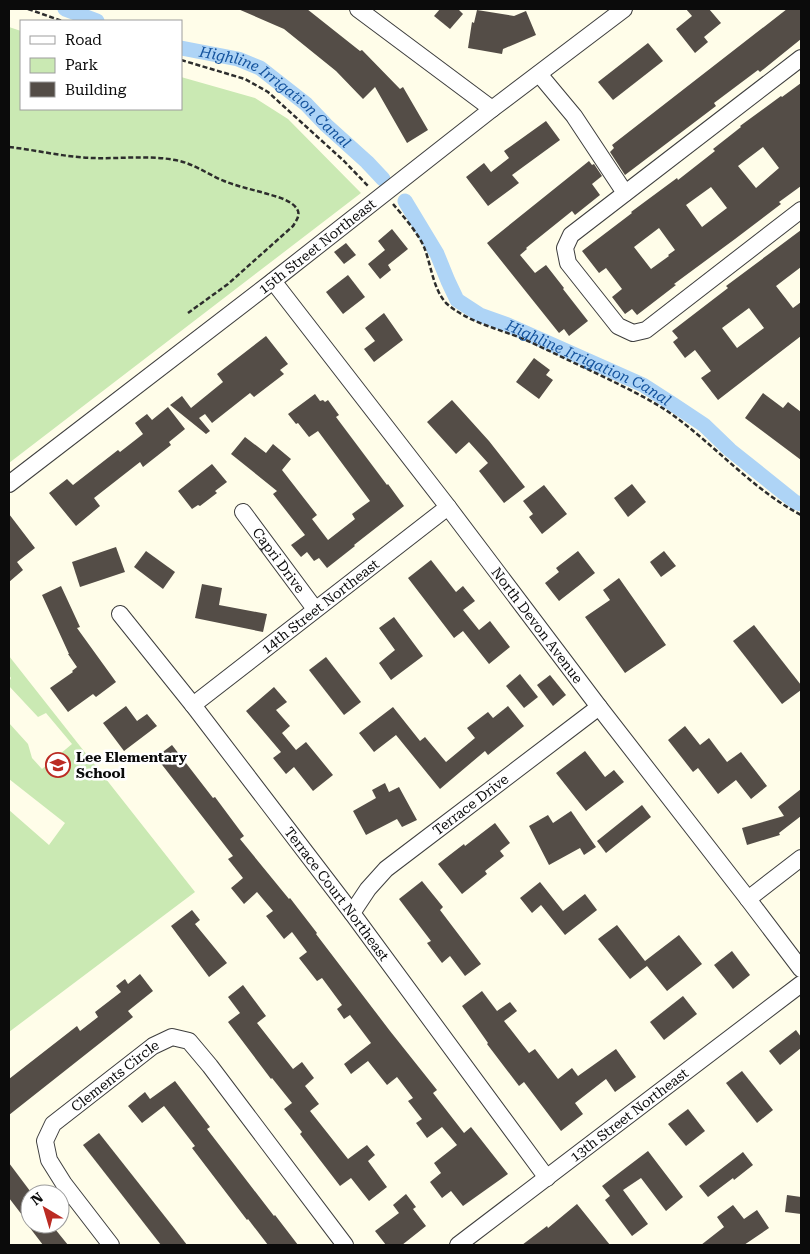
<svg xmlns="http://www.w3.org/2000/svg" width="810" height="1254" font-family="'Roboto Serif',serif">
<style>
.green{fill:#cae9b3}
.lines{fill:none;stroke-linecap:round;stroke-linejoin:round}
.canal{stroke:#aed4f6;stroke-width:15}
.building{fill:#544d47;fill-rule:evenodd}
.minor-casing{stroke:#3e3e3e;stroke-width:18}
.path{stroke:#2d2d2d;stroke-width:2.5;stroke-dasharray:5 2.5;stroke-linecap:butt}
.minor{stroke:#fff;stroke-width:16}
.labels{text-anchor:middle;dominant-baseline:central;stroke-width:5;stroke-linejoin:round;paint-order:stroke}
.street-label{font-size:14px;fill:#0b0b0b;stroke:#fff}
.poi-label{font-size:14px;font-weight:bold;fill:#0b0b0b;stroke:#fff;text-anchor:start}
.water-label{font-size:15px;font-style:italic;fill:#14539d;stroke:#fff}
</style>
<rect width="100%" height="100%" fill="#fffde9"/>
<g class="green">
<path d="M9 27 21 31V109H181V77L255 98 288 119 361 193 9 463Z"/>
<path d="M9 656 195 892 9 1032V810L49 845 65 823 9 779V723L28 744 32 758 42 769 72 744 46 713 38 717 9 686V682L11 678 9 675Z"/>
</g>
<g class="lines">
<g class="canal">
<path d="M65 9 97 21"/>
<path id="s1" d="M181 48 238 59 260 68 306 104 326 125 367 162 383 179"/>
<path id="s2" d="M405 201 437 254 448 281 457 300 480 315 508 325 643 385 674 405 704 425 730 450 795 502 801 504"/>
</g>
</g>
<g class="building">
<path d="M238 9H307L360 51 362 50 400 89 403 87 428 130 407 143 375 87 363 99 336 71 284 29Z"/>
<path d="M440 9H458L463 14 450 29 434 16Z"/>
<path d="M686 9H709L721 23 704 37 708 42 695 53 676 29 692 16Z"/>
<path d="M787 9H801V39L760 72 758 70 714 103 716 106 625 175 610 152 614 148 612 145Z"/>
<path d="M477 10 514 16 526 11 536 35 503 49 502 54 468 48 472 22 474 23Z"/>
<path d="M648 43 663 61 613 100 598 82Z"/>
<path d="M801 83V186L779 202 781 204 735 239 674 284 676 285 637 315 632 309 625 314 612 297 622 289 606 268 599 273 582 251 632 213 631 212 677 178 678 180 715 151 713 149 741 127 740 126 781 96 782 97ZM763 147 779 168 756 188 738 166ZM711 187 727 208 702 227 686 205ZM659 228 675 250 668 255 669 256 651 269 634 247Z"/>
<path d="M546 121 560 140 512 175 519 183 488 206 466 177 484 163 491 172 509 158 504 151Z"/>
<path d="M589 161 592 165 594 164 602 176 592 184 600 195 575 215 572 211 526 248 527 249 520 255 535 273 546 265 564 288 563 289 588 321 569 336 564 329 559 333 487 243Z"/>
<path d="M392 229 408 249 388 265 391 270 380 279 368 264 385 250 378 241Z"/>
<path d="M801 230V267L776 286 793 308 801 302V336L718 400 701 378 711 371 695 350 685 358 673 342 678 338 672 331 728 288 726 286ZM749 308 764 328 737 348 722 328Z"/>
<path d="M346 243 356 255 344 264 334 252Z"/>
<path d="M348 275 365 297 343 314 326 292Z"/>
<path d="M384 313 403 340 374 362 364 349 375 341 365 328Z"/>
<path d="M266 336 288 364 280 370 284 374 254 397 250 393 212 423 205 414 199 418 210 431 206 434 170 405 182 396 191 408 223 382 217 374Z"/>
<path d="M534 358 550 370 546 375 553 380 539 399 516 382Z"/>
<path d="M763 393 783 408 788 402 801 412V460L745 418Z"/>
<path d="M315 394 320 401 323 400 325 402 328 400 339 415 336 417 387 485 388 484 404 506 354 545 355 546 327 568 319 558 314 561 307 552 301 557 291 545 305 535 273 494 277 491 231 454 245 437 266 453 273 444 291 459 282 470 317 515 312 519 328 540 355 519 352 514 370 501 318 431 309 437 298 423 296 424 288 414Z"/>
<path d="M452 400 489 441 525 487 504 503 479 471 488 463 469 442 456 454 427 422Z"/>
<path d="M168 407 185 429 169 442 171 445 143 467 140 462 94 498 100 506 76 526 49 493 67 479 73 485 118 450 120 452 143 434 135 423 147 414 152 420Z"/>
<path d="M212 464 227 482 215 491 217 493 200 506 198 505 192 509 178 491Z"/>
<path d="M632 484 646 502 628 517 614 498Z"/>
<path d="M544 485 567 514 542 534 529 517 533 514 523 501Z"/>
<path d="M9 514 35 548 17 562 23 570 9 582Z"/>
<path d="M116 547 125 572 80 587 72 562Z"/>
<path d="M146 551 175 572 163 589 134 567Z"/>
<path d="M578 551 595 573 559 601 545 583 559 572 556 568Z"/>
<path d="M664 551 676 566 661 577 650 562Z"/>
<path d="M431 560 456 592 463 586 475 601 463 610 479 630 490 621 510 647 489 664 463 631 454 638 408 578Z"/>
<path d="M619 578 666 645 625 673 585 617 610 600 603 590Z"/>
<path d="M202 584 222 588 219 605 267 614 263 632 195 618Z"/>
<path d="M61 586 80 627 77 628 116 682 96 697 93 694 68 712 50 688 73 672 72 671 77 667 68 654H69L42 595Z"/>
<path d="M394 617 423 656 391 680 379 663 395 650 379 628Z"/>
<path d="M754 625 801 685V690L782 704 733 641Z"/>
<path d="M326 657 361 702 344 715 309 670Z"/>
<path d="M520 674 538 697 524 708 506 686Z"/>
<path d="M550 675 566 695 553 706 537 685Z"/>
<path d="M274 687 287 702 276 710 290 726 282 733 296 750 306 742 333 775 313 791 294 767 286 774 273 758 281 752 246 711Z"/>
<path d="M126 706 137 721 147 714 157 726 124 751 103 723Z"/>
<path d="M508 706 524 726 488 755 485 751 440 789 396 735 374 752 359 733 393 707 420 741 425 737 446 762 475 738 467 728 488 712 493 718Z"/>
<path d="M685 726 700 745 709 738 727 762 741 752 767 786 751 799 736 780 718 794 698 768 693 772 668 740Z"/>
<path d="M172 745 213 798 215 797 244 836 240 839 289 899 290 898 317 933 316 934 390 1031 437 1090 433 1093 464 1133 471 1127 508 1174 463 1206 451 1191 442 1198 430 1182 441 1173 434 1163 457 1145 442 1127 427 1138 416 1123 422 1119 408 1101 413 1098 397 1077 387 1085 368 1061 351 1074 344 1064 371 1043 350 1015 344 1019 337 1009 342 1005 322 978 317 981 299 958 307 952 292 932 284 939 266 916 273 911 257 892 244 904 231 888 243 878 228 859 233 856 156 757Z"/>
<path d="M585 751 605 777 614 770 624 782 586 811 556 773Z"/>
<path d="M385 783 389 792 399 787 417 820 402 827 397 819 366 835 353 811 376 798 372 790Z"/>
<path d="M801 789V816L779 833 780 835 747 845 742 828 784 816 778 807Z"/>
<path d="M642 805 651 817 606 853 597 841Z"/>
<path d="M571 811 596 847 584 855 580 848 549 865 529 826 548 815 553 823Z"/>
<path d="M495 823 510 843 500 851 504 856 485 871 487 874 462 894 438 864 464 844 465 846Z"/>
<path d="M422 881 443 907 440 910 481 964 465 976 450 956 442 963 427 943 431 941 399 899Z"/>
<path d="M540 882 563 911 585 894 597 910 565 935 541 905 532 913 520 898Z"/>
<path d="M192 910 200 920 195 924 227 963 209 977 171 926Z"/>
<path d="M617 925 645 961 679 935 702 964 667 991 647 966 630 979 598 939Z"/>
<path d="M732 951 750 975 733 989 714 965Z"/>
<path d="M140 974 153 991 128 1011 133 1017 9 1115V1079L77 1026 80 1031 98 1017 95 1012 121 992 116 986 125 979 128 984Z"/>
<path d="M243 985 266 1016 257 1023 293 1069 302 1062 314 1078 305 1086 319 1104 310 1111 348 1159 367 1145 375 1155 368 1161 387 1187 369 1201 351 1178 340 1186 300 1134 302 1132 284 1109 292 1103 272 1078 271 1079 228 1022 240 1013 228 997Z"/>
<path d="M482 991 497 1011 510 1002 517 1011 504 1021 529 1053 535 1049 558 1079 572 1068 578 1076 616 1049 636 1077 615 1092 606 1079 575 1103 583 1114 561 1131 524 1082 519 1086 487 1044 488 1043 462 1006Z"/>
<path d="M683 996 697 1014 664 1040 650 1022Z"/>
<path d="M796 1030 801 1037V1048L780 1065 769 1051Z"/>
<path d="M742 1071 773 1110 757 1123 726 1083Z"/>
<path d="M175 1081 210 1127 207 1129 274 1216 275 1215 298 1245H268L248 1219 247 1220 192 1148 195 1146 164 1106 142 1123 128 1106 145 1092 150 1099Z"/>
<path d="M688 1109 705 1131 686 1146 668 1124Z"/>
<path d="M99 1133 174 1228 187 1245H161L83 1145Z"/>
<path d="M648 1151 683 1197 666 1211 641 1178 623 1190 648 1224 632 1236 605 1200 610 1196 602 1186Z"/>
<path d="M743 1152 753 1165 734 1180 733 1178 708 1197 699 1186Z"/>
<path d="M9 1163 30 1191V1224H51L68 1245H43L27 1224H29L9 1198Z"/>
<path d="M406 1194 416 1207 413 1209 426 1226 402 1245H386L375 1231 399 1213 393 1205Z"/>
<path d="M787 1195 801 1197V1214L785 1212Z"/>
<path d="M577 1204 610 1245H522L547 1226 548 1228Z"/>
<path d="M733 1205 744 1219 757 1210 769 1228 744 1245H701L724 1227 717 1217Z"/>
</g>
<g class="lines">
<defs>
<g id="minor">
<path d="M358 9 492 109"/>
<path d="M801 58 571 235 565 248 568 263 618 326 633 333 646 330 801 210"/>
<path d="M539 74 574 116 625 193"/>
<path id="s3" d="M273 281 448 507 599 707 748 899 801 969"/>
<path id="s4" d="M9 484 273 281 492 109 624 9"/>
<path id="s5" d="M243 512 315 609"/>
<path id="s6" d="M120 614 193 705 352 913 547 1178"/>
<path id="s7" d="M193 705 448 507"/>
<path d="M748 899 801 858"/>
<path id="s8" d="M352 913 368 889 386 869 599 707"/>
<path id="s9" d="M111 1245 64 1184 49 1160 45 1141 53 1124 153 1046 172 1037 189 1041 210 1066 345 1245"/>
<path id="s10" d="M458 1245 801 984"/>
</g>
</defs>
<use href="#minor" class="minor-casing"/>
<g class="path">
<path d="M28 9 62 21"/>
<path d="M181 60 245 79 268 92 344 161 369 187"/>
<path d="M9 147C36 150 64 157 92 158 119 159 148 155 175 160 193 163 207 174 224 181 239 187 255 190 271 195 279 197 292 201 297 209 301 215 296 221 293 226L228 284 188 313"/>
<path d="M393 204C403 216 418 233 424 247 431 264 433 289 446 303 468 323 501 329 528 341 552 352 576 364 600 375 624 387 648 398 670 413 715 445 752 489 801 515"/>
</g>
<use href="#minor" class="minor"/>
</g>
<defs>
<symbol id="school-ring" viewBox="-11 -11 22 22"><circle r="9.5" fill="#fff" stroke="#bb2b23" stroke-width="1.5"/><path d="M0-5L7-2L0 1L-7-2ZM-4 1L0 2.5L4 1V4Q0 6-4 4Z" fill="#bb2b23"/></symbol>
</defs>
<g fill-rule="evenodd">
<use href="#school-ring" x="44" y="751" width="28" height="28"/>
</g>
<g class="labels">
<g class="street-label">
<text stroke="none"><textPath href="#s4" startOffset="389">15th Street Northeast</textPath></text>
<text stroke="none"><textPath href="#s5" startOffset="60">Capri Drive</textPath></text>
<text stroke="none"><textPath href="#s7" startOffset="161">14th Street Northeast</textPath></text>
<text stroke="none"><textPath href="#s3" startOffset="434">North Devon Avenue</textPath></text>
<text stroke="none"><textPath href="#s8" startOffset="162">Terrace Drive</textPath></text>
<text stroke="none"><textPath href="#s6" startOffset="354">Terrace Court Northeast</textPath></text>
<text stroke="none"><textPath href="#s9" startOffset="222">Clements Circle</textPath></text>
<text stroke="none"><textPath href="#s10" startOffset="215">13th Street Northeast</textPath></text>
</g>
<g class="poi-label">
<text x="76" y="757">Lee Elementary<tspan x="76" dy="16">School</tspan></text>
</g>
<g class="water-label">
<text stroke="none"><textPath href="#s1" startOffset="109">Highline Irrigation Canal</textPath></text>
<text stroke="none"><textPath href="#s2" startOffset="258">Highline Irrigation Canal</textPath></text>
</g>
</g>
<rect width="810" height="1254" fill="none" stroke="#0b0b0b" stroke-width="20"/>
<rect x="20" y="20" width="162" height="90" fill="#ffffff" stroke="#9d9d9d"/>
<rect x="30" y="36" width="25" height="8" fill="#ffffff" stroke="#9d9d9d"/>
<text x="65" y="45" font-size="15" fill="#0b0b0b">Road</text>
<rect x="30" y="58" width="25" height="15" fill="#cae9b3" stroke="#9d9d9d"/>
<text x="65" y="70" font-size="15" fill="#0b0b0b">Park</text>
<rect x="30" y="82" width="25" height="15" fill="#544d47" stroke="#9d9d9d"/>
<text x="65" y="95" font-size="15" fill="#0b0b0b">Building</text>
<g transform="translate(45 1209) rotate(322)"><circle r="24" fill="#ffffff" stroke="#9d9d9d"/>
<path d="M0-4L9 19L0 12L-9 19Z" fill="#bb2b23"/>
<text y="-8" font-size="14" font-weight="bold" text-anchor="middle" fill="#0b0b0b">N</text>
</g>
</svg>
